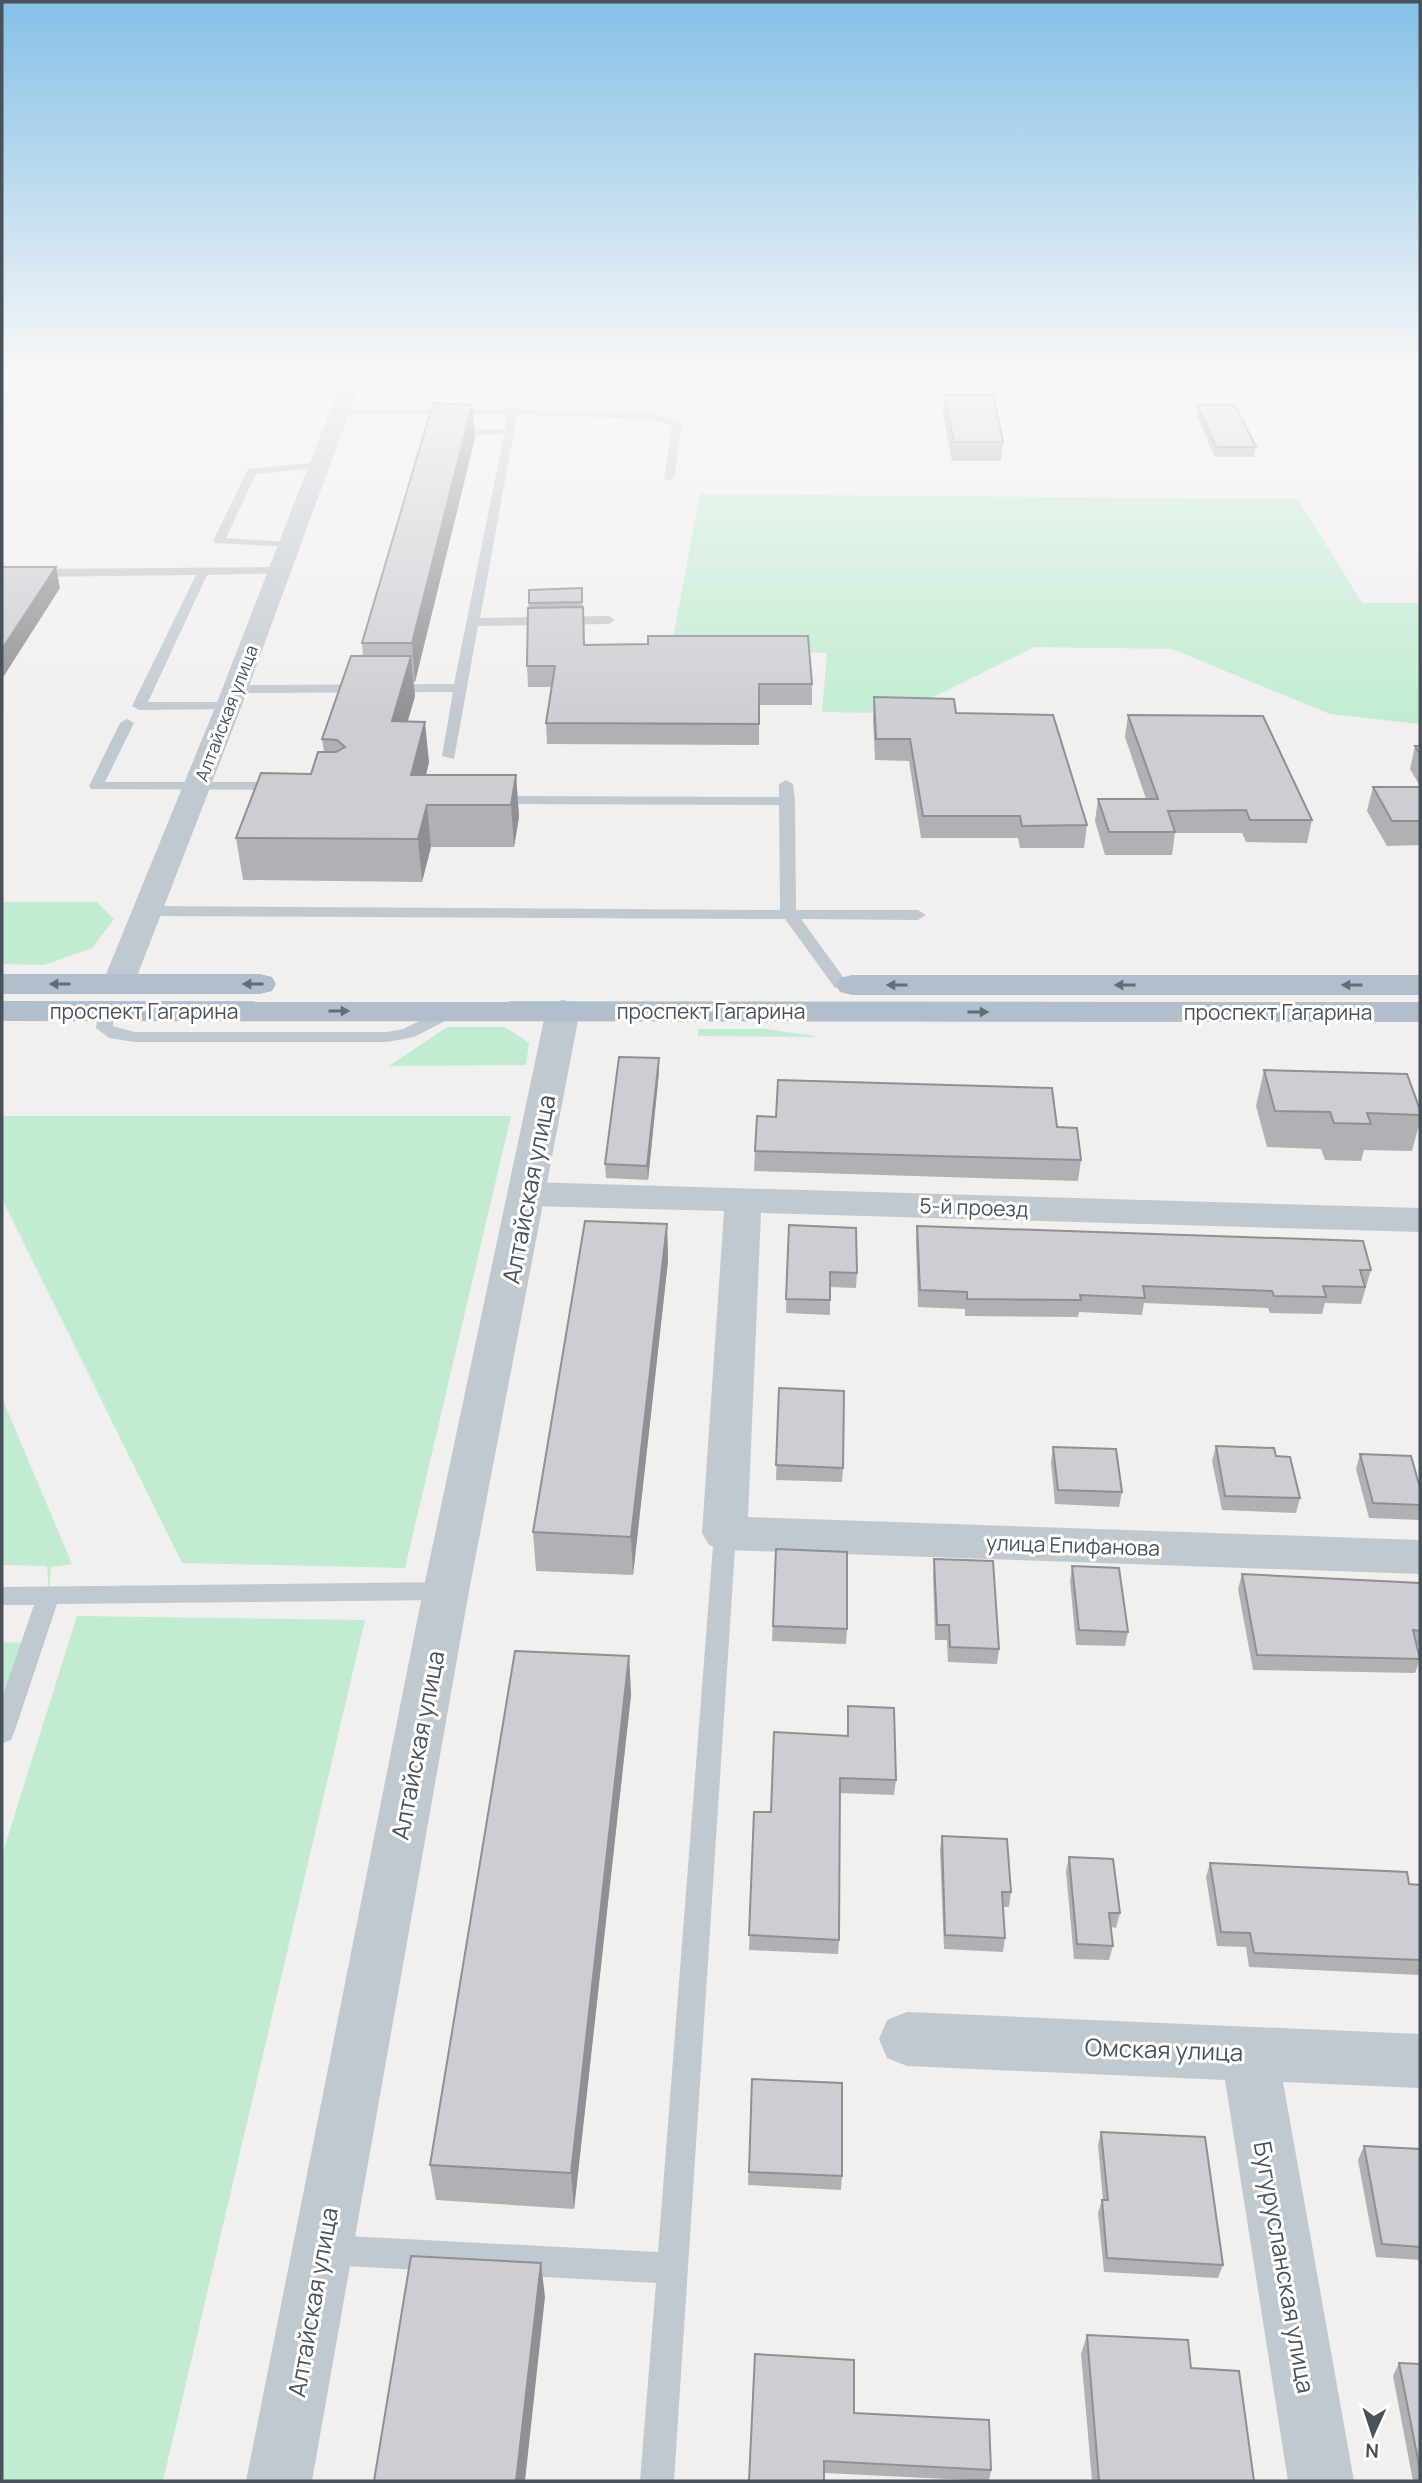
<svg xmlns="http://www.w3.org/2000/svg" width="1422" height="2483" font-family="Manrope,sans-serif">
<style>
.green{fill:#c1ecd2}
.lines{fill:none;stroke-linecap:round;stroke-linejoin:round}
.service{fill:#c1c9d0;fill-rule:evenodd}
.minor{fill:#c1c9d0;fill-rule:evenodd}
.tertiary{fill:#c1c9d0;fill-rule:evenodd}
.primary{fill:#b1becc;fill-rule:evenodd}
.wall{fill:#afb1b5}
.shaded-wall{fill:#8f9094}
.building{fill:#ccced3;stroke:#8f9094;stroke-width:2}
.oneway{fill:#636d77}
.labels{text-anchor:middle;dominant-baseline:central;stroke-width:6;stroke-linejoin:round;paint-order:stroke}
.far-street-label{font-size:18px;fill:#49525b;stroke:#fff}
.street-label{font-size:21px;fill:#49525b;stroke:#fff}
.near-street-label{font-size:24px;fill:#49525b;stroke:#fff}
</style>
<rect width="100%" height="100%" fill="#f2efef"/>
<g class="green">
<path d="M2 372H330L316 401 9 406H2Z"/>
<path d="M432 372H1152L1420 379V402L572 406 533 398 537 383 446 382 435 400H411Z"/>
<path d="M700 494 1298 499 1362 603H1420V724L1330 714 1172 649 1035 647 921 703 884 713 822 712 827 653 671 649Z"/>
<path d="M2 902H97L114 919 92 948 44 965 2 964Z"/>
<path d="M447 1027H505L529 1043 526 1065 389 1066Z"/>
<path d="M698 1029H766L821 1037 698 1036Z"/>
<path d="M2 1116H511L405 1568 182 1563 2 1199Z"/>
<path d="M2 1398 72 1564 51 1567 49 1595 47 1566 2 1565Z"/>
<path d="M77 1616 365 1620 163 2481H2V1855Z"/>
<path d="M2 1642 23 1643 2 1700Z"/>
</g>
<g class="lines">
<g class="service">
<path d="M341 409H535L653 413 682 424 674 478 669 481 664 478 672 426 652 419 517 415 480 618 609 616 615 620 609 624 478 626 454 759 442 756 453 692 235 693 228 689 235 685 454 684 504 435H450L445 432 450 429H505L507 415 338 414Z"/>
<path d="M318 462 323 465 322 467 256 474 226 538 290 542 294 543V547L215 543 213 541 248 469Z"/>
<path d="M281 567 287 571 285 573 207 575 148 702H234L236 705 229 709 139 710 132 706 196 575 32 577 26 573 32 569Z"/>
<path d="M127 719 134 723 105 782H280L287 786 280 790 91 789 89 786 120 723Z"/>
<path d="M786 780 793 784 795 801 796 910H918L926 915 918 920 801 919 849 985 847 988H835L785 919 149 916 141 911 149 906 780 910 779 805 492 804 485 800 492 796 779 797V784Z"/>
<path d="M451 1006 459 1011 457 1015 414 1037 387 1042H134L109 1038 96 1028 98 1012 106 1007 114 1012 113 1026 134 1032H387L403 1029Z"/>
<path d="M725 1525 733 1527 736 1533 674 2481H640L656 2283 328 2265 317 2261 313 2250 317 2239 328 2235 658 2252 714 1533 717 1527Z"/>
<path d="M446 1582 454 1585 458 1591 454 1597 446 1600 57 1604 14 1733 11 1740 2 1743V1698L34 1605H2V1587Z"/>
</g>
<g class="minor">
<path d="M345 372H364L242 705 134 984 130 991 118 994 106 991 102 984 216 705Z"/>
<path d="M528 1182 1420 1208V1232L761 1213 748 1517 1420 1540V1574L725 1550 709 1545 702 1533 724 1211 528 1206 515 1202 509 1194 515 1186Z"/>
<path d="M907 2012 1420 2034V2088L1283 2082 1354 2481H1288L1225 2080 907 2066 887 2058 879 2039 887 2020Z"/>
</g>
<path class="tertiary" d="M563 1000 575 1003 580 1010 469 1591 312 2481H246L423 1591 546 1010 551 1003Z"/>
<g class="primary">
<path d="M2 974H260L272 977 276 984 272 991 260 994H2Z"/>
<path d="M852 975H1420V995H852L840 992 836 985 840 978Z"/>
<path d="M2 1001 1420 1002V1022L2 1021Z"/>
</g>
</g>
<g class="wall">
<path d="M944 395 1003 442 1001 461H952L943 414Z"/>
<path d="M472 405 475 438 415 682H413L415 696 407 722 429 762 426 775H516L519 817 514 847H431L422 882 243 880 236 838 311 774 324 752 322 739 363 656 362 643Z"/>
<path d="M1197 405 1256 447 1254 457H1215L1196 414Z"/>
<path d="M582 588 584 645 812 684V705H759V745L547 744 546 723 552 687H528L527 666 529 590Z"/>
<path d="M874 697 956 713 1087 825 1084 848H1020L1018 838H921L909 761 875 760 873 719Z"/>
<path d="M1128 715 1312 820 1307 843 1246 842 1242 833H1175L1172 855H1105L1095 821 1098 799H1146L1125 737Z"/>
<path d="M1415 746H1420V786L1410 769Z"/>
<path d="M1373 787H1420V845L1387 846 1367 811Z"/>
<path d="M1264 1070 1420 1110V1121L1412 1151 1364 1150 1361 1161 1325 1160 1321 1149 1267 1147 1256 1106Z"/>
<path d="M659 1072 648 1180 606 1178 605 1164Z"/>
<path d="M755 1151 1081 1160 1078 1181 754 1171Z"/>
<path d="M667 1224 668 1261 633 1575 536 1571 533 1532Z"/>
<path d="M789 1225 857 1273 856 1288 830 1287V1315L786 1313Z"/>
<path d="M917 1226 1371 1270 1361 1304 1325 1303 1322 1314 1270 1313 1268 1308 1144 1303 1142 1315 1079 1312 1078 1317 965 1316V1309L918 1307 916 1243Z"/>
<path d="M779 1388 843 1468 842 1482 776 1480Z"/>
<path d="M1216 1446 1276 1456 1300 1498 1296 1513 1222 1510 1212 1461Z"/>
<path d="M1053 1447 1122 1492 1119 1507 1055 1504 1051 1462Z"/>
<path d="M1360 1454 1420 1488V1520L1369 1518 1356 1469Z"/>
<path d="M776 1549 847 1629 846 1644 772 1641Z"/>
<path d="M934 1559 999 1649 997 1664 948 1662 947 1640H935L933 1573Z"/>
<path d="M1072 1566 1128 1632 1125 1646 1076 1645 1070 1581Z"/>
<path d="M1242 1574 1420 1583V1646L1417 1645 1420 1660 1415 1673 1253 1670 1238 1589Z"/>
<path d="M629 1656 631 1695 574 2209 436 2200 430 2165Z"/>
<path d="M848 1706 896 1780 894 1795 840 1793 839 1940 838 1954 749 1950 754 1812H771L847 1736Z"/>
<path d="M942 1836 1011 1892 1009 1907H1003L1005 1938 1003 1952 944 1949 940 1850Z"/>
<path d="M1069 1857 1120 1913 1116 1928 1111 1927 1113 1946 1109 1960 1074 1959 1066 1871Z"/>
<path d="M1210 1863 1420 1885V1975L1249 1967 1246 1947 1217 1946 1206 1877Z"/>
<path d="M752 2079 842 2176 841 2190 748 2185Z"/>
<path d="M1101 2132 1223 2265 1218 2278 1104 2272 1098 2213 1102 2200H1103L1098 2145Z"/>
<path d="M1364 2146 1420 2149V2260L1376 2257 1358 2160Z"/>
<path d="M1087 2335 1191 2368 1254 2481H1092L1081 2354Z"/>
<path d="M1399 2363 1420 2364V2481H1413L1393 2376Z"/>
<path d="M854 2413 991 2470 989 2481 824 2473 749 2481Z"/>
</g>
<g class="shaded-wall">
<path d="M472 405 475 438 415 682 412 643Z"/>
<path d="M56 567 60 588 2 679V649Z"/>
<path d="M411 656 415 696 396 762 392 721Z"/>
<path d="M425 722 429 762 416 816 411 775Z"/>
<path d="M516 775 519 817 514 847 511 805Z"/>
<path d="M427 805 431 847 422 882 418 839Z"/>
<path d="M659 1058V1072L648 1180 647 1166Z"/>
<path d="M667 1224 668 1261 633 1575 631 1537Z"/>
<path d="M629 1656 631 1695 574 2209 571 2173Z"/>
<path d="M541 2263 545 2297 525 2481H516Z"/>
</g>
<g class="building">
<path d="M944 395H993L1003 442H954Z"/>
<path d="M433 403 472 405 412 643H362Z"/>
<path d="M1197 405H1235L1256 447H1216Z"/>
<path d="M2 567H56L2 649Z"/>
<path d="M582 588V602L529 603V590Z"/>
<path d="M583 607 584 645 648 644V636H808L812 684H759V724L546 723 555 666H527L528 608Z"/>
<path d="M351 656H411L392 721 425 722 411 775H516L511 805H427L418 839 236 838 261 773 311 774 318 752H336L345 747 337 740 322 739Z"/>
<path d="M874 697 954 699 956 713 1053 715 1087 825 1022 826 1020 816H923L910 739H876Z"/>
<path d="M1128 715 1263 716 1312 820H1250L1246 810 1168 811 1175 832H1109L1098 799H1158Z"/>
<path d="M1415 746H1420V754Z"/>
<path d="M1373 787H1420V821H1392Z"/>
<path d="M619 1057 659 1058 647 1166 605 1164Z"/>
<path d="M1264 1070 1407 1074 1420 1110V1115L1367 1113 1371 1124 1334 1123 1330 1112 1275 1111Z"/>
<path d="M778 1080 1052 1088 1057 1127 1077 1128 1081 1160 755 1151 757 1116 776 1117Z"/>
<path d="M585 1221 667 1224 631 1537 533 1532Z"/>
<path d="M789 1225 856 1228 857 1273 830 1272V1300L786 1299Z"/>
<path d="M917 1226 1363 1241 1371 1270H1360L1365 1287 1323 1286 1326 1297 1274 1296 1272 1291 1143 1286 1145 1298 1080 1295 1081 1300 967 1299V1292L920 1290Z"/>
<path d="M779 1388 844 1391 843 1468 776 1465Z"/>
<path d="M1216 1446 1274 1448 1276 1456 1290 1457 1300 1498 1225 1496Z"/>
<path d="M1053 1447 1116 1449 1122 1492 1058 1490Z"/>
<path d="M1360 1454 1411 1456 1420 1488V1505L1373 1503Z"/>
<path d="M776 1549 847 1552V1629L773 1626Z"/>
<path d="M934 1559 993 1561 999 1649 950 1647 949 1625H937Z"/>
<path d="M1072 1566 1119 1568 1128 1632 1079 1630Z"/>
<path d="M1242 1574 1420 1583V1631L1413 1630 1420 1659 1257 1655Z"/>
<path d="M515 1651 629 1656 571 2173 430 2165Z"/>
<path d="M848 1706 894 1708 896 1780 840 1778 839 1940 749 1935 754 1812H771L774 1732 848 1736Z"/>
<path d="M942 1836 1007 1839 1011 1892H1002L1005 1938 945 1935Z"/>
<path d="M1069 1857 1113 1859 1120 1913H1109L1113 1946 1077 1944Z"/>
<path d="M1210 1863 1407 1872 1409 1884 1420 1885V1960L1254 1953 1250 1933 1221 1932Z"/>
<path d="M752 2079 842 2083V2176L749 2172Z"/>
<path d="M1101 2132 1205 2137 1223 2265 1107 2258 1102 2200H1108Z"/>
<path d="M1364 2146 1420 2149V2247L1382 2244Z"/>
<path d="M411 2256 541 2263 516 2481H374Z"/>
<path d="M1087 2335 1188 2340 1191 2368 1239 2371 1254 2481H1099Z"/>
<path d="M755 2354 854 2360V2413L989 2420 991 2470 824 2461V2481H749Z"/>
<path d="M1399 2363 1420 2364V2470Z"/>
</g>
<defs><path id="oneway-solid" d="M-6-.8H1V-3.2L6.5 0L1 3.2V.8H-6Z" transform="scale(1.75)"/></defs>
<g class="oneway">
<use href="#oneway-solid" transform="translate(60 984) rotate(-180)"/>
<use href="#oneway-solid" transform="translate(253 984) rotate(-180)"/>
<use href="#oneway-solid" transform="translate(897 985) rotate(-180)"/>
<use href="#oneway-solid" transform="translate(1125 985) rotate(-180)"/>
<use href="#oneway-solid" transform="translate(1352 985) rotate(-180)"/>
<use href="#oneway-solid" transform="translate(339 1011)"/>
<use href="#oneway-solid" transform="translate(978 1012)"/>
</g>
<linearGradient id="sky" x2="0" y2="1"><stop stop-color="#85c0e7"/><stop offset="0.52" stop-color="#f9f8f8"/><stop offset="1" stop-color="#f9f8f8" stop-opacity="0"/></linearGradient>
<rect width="1422" height="720" fill="url(#sky)"/>
<g class="labels">
<g class="far-street-label">
<text transform="translate(226 713) rotate(-69)">Алтайская улица</text>
</g>
<g class="street-label">
<text x="144" y="1011">проспект Гагарина</text>
<text x="711" y="1011">проспект Гагарина</text>
<text x="1278" y="1012">проспект Гагарина</text>
<text transform="translate(974 1207) rotate(2)">5-й проезд</text>
<text transform="translate(1073 1545) rotate(2)">улица Епифанова</text>
</g>
<g class="near-street-label">
<text transform="translate(528 1189) rotate(-79)">Алтайская улица</text>
<text transform="translate(417 1745) rotate(-79)">Алтайская улица</text>
<text transform="translate(1164 2049) rotate(2)">Омская улица</text>
<text transform="translate(1285 2267) rotate(80)">Бугурусланская улица</text>
<text transform="translate(312 2302) rotate(-80)">Алтайская улица</text>
</g>
</g>
<rect width="1422" height="2483" fill="none" stroke="#49525b" stroke-width="7"/>
<g transform="translate(1373 2434) rotate(183)" stroke="#ffffff" stroke-width="5" paint-order="stroke">
<path d="M0-5L12 26L0 18L-12 26Z" fill="#49525b"/>
<text y="-10" font-size="19" font-weight="bold" text-anchor="middle" fill="#49525b">N</text>
</g>
</svg>
